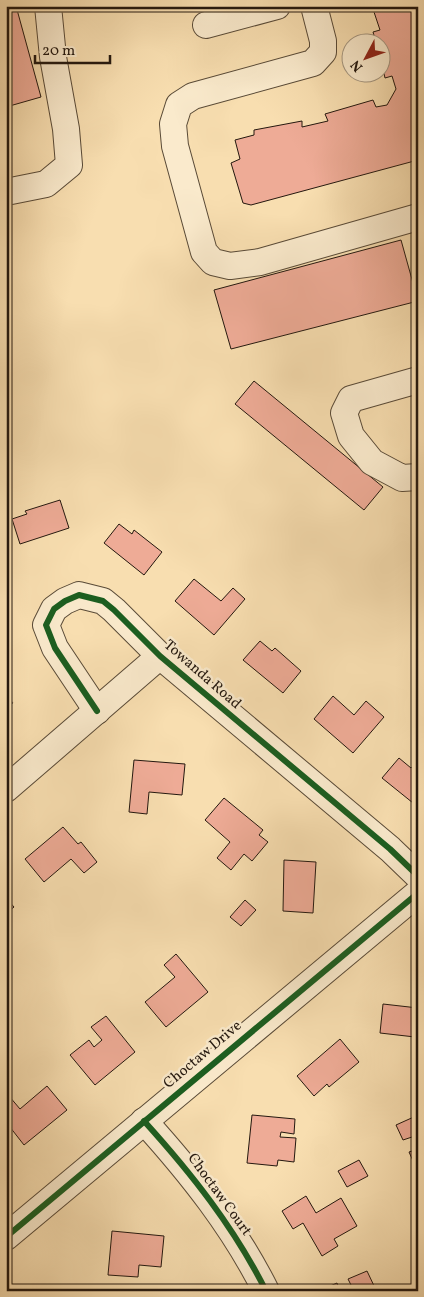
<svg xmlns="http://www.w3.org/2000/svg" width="424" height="1297" font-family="Vollkorn,serif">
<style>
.building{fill:#eeab96;stroke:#24180f}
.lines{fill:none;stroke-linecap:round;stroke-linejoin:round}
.minor-casing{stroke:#594a37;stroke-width:28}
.minor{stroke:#faeacc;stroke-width:26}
.cycleway-casing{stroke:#faeacc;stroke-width:9}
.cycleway{stroke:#1b5e20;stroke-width:6}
.labels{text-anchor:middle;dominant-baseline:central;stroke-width:5;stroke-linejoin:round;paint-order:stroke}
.street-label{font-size:15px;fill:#24180f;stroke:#faeacc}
</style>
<rect width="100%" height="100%" fill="#f8deb0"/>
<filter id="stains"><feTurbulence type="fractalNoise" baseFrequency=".004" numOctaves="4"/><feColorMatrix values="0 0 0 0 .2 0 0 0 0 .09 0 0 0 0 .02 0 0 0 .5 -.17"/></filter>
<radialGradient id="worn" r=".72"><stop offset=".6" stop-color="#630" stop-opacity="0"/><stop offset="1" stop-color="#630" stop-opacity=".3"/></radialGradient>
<g class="building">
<path d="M6 6H16L41 97 6 107Z"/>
<path d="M372 6H418V160L251 205 243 203 231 163 240 159 235 140 254 135V130L302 121V127L328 121 325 114 373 100 376 107 387 105 396 89 392 76 385 78 382 65V42H376L373 32 380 30Z"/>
<path d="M401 240 418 301 231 349 214 290Z"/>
<path d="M254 381 383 487 364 510 235 404Z"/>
<path d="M60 500 69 528 20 544 12 519 27 514 25 511Z"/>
<path d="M119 524 132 534 134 530 162 552 144 575 104 543Z"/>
<path d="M194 579 221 601 233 588 245 599 214 635 175 601Z"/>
<path d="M260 641 272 651 275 648 301 671 283 693 243 660Z"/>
<path d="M6 695 13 703 6 708Z"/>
<path d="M333 696 354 715 366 701 384 717 353 753 314 719Z"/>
<path d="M399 758 411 768 413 766 418 770V807L382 778Z"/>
<path d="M134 760 185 764 182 795 149 792 147 814 129 812Z"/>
<path d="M224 798 263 830 259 835 268 842 252 861 244 854 231 870 217 858 230 842 205 820Z"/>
<path d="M63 827 78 844 81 842 97 862 84 873 71 859 44 882 25 859Z"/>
<path d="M284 860 316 862 313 913 283 911Z"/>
<path d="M6 898 14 907 6 914Z"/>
<path d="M245 900 256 910 241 926 230 917Z"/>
<path d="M176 954 208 992 166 1027 145 1002 175 977 164 965Z"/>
<path d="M383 1004 418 1008V1034H415V1037L380 1033Z"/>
<path d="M106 1016 135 1052 95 1085 70 1055 89 1040 94 1047 102 1040 91 1027Z"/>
<path d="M340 1039 359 1062 329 1087 327 1084 314 1096 297 1076Z"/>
<path d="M47 1086 67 1110 24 1145 6 1122V1099L9 1096 20 1109Z"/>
<path d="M252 1115 295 1119 294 1134 281 1132 280 1137 296 1138 294 1162 278 1160 277 1166 247 1163Z"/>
<path d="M416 1116 418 1121V1135L403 1140 396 1125Z"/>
<path d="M418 1149V1172L409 1152Z"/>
<path d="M359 1160 368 1176 347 1187 338 1171Z"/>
<path d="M306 1196 316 1213 341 1198 357 1226 334 1239 338 1246 322 1256 303 1223 293 1229 282 1211Z"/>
<path d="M112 1231 164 1236 161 1267 139 1265 138 1277 108 1275Z"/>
<path d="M367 1271 376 1290 384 1286 386 1291H344L352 1287 348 1279Z"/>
<path d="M337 1283 340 1291 321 1290Z"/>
</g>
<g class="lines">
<defs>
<g id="minor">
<path d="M314 6 323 41V52L313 63 193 96 179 105 173 124 175 146 204 252 213 262 230 266 260 262 418 217"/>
<path d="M206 25 277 6"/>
<path d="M6 192 46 184 69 165 66 129 53 57 48 6"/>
<path d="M418 380 351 399 344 413 351 436 372 462 402 478 418 477"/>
<path d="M97 711 55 648 46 625 54 609 65 601 79 595 103 601 114 610 160 656 390 849 418 876"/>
<path d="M6 789 160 656"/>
<path d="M144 1121C191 1173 234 1227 266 1291"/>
<path d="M6 1237 418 893"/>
</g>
</defs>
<use href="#minor" class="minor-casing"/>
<use href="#minor" class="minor"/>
<defs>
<g id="cycleway">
<path d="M97 711 55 648 46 625 54 609 65 601 79 595 103 601 114 610 160 656 390 849 418 876"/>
<path d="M144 1121C191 1173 234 1227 266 1291"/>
<path d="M6 1237 418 893"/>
</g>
</defs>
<use href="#cycleway" class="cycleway-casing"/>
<use href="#cycleway" class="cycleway"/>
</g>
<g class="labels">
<g class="street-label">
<text transform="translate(202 675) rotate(41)">Towanda Road</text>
<text transform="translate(203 1055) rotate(-40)">Choctaw Drive</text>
<text transform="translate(219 1195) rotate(54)">Choctaw Court</text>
</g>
</g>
<rect width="424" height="1297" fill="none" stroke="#f8deb0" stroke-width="25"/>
<rect x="8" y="8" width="409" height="1282" fill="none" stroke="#24180f" stroke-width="2.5"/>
<rect x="12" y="12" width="399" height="1272" fill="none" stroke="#24180f"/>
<g transform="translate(366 58) rotate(229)"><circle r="24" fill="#faeacc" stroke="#a49680"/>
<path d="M0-4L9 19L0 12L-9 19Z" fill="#8f2418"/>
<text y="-8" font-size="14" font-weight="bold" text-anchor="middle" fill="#24180f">N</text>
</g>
<path d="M35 55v8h75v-8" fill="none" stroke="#24180f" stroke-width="2.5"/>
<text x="42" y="55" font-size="15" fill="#24180f" stroke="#faeacc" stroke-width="4" paint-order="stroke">20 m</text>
<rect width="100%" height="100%" filter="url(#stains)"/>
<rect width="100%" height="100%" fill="url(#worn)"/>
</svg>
